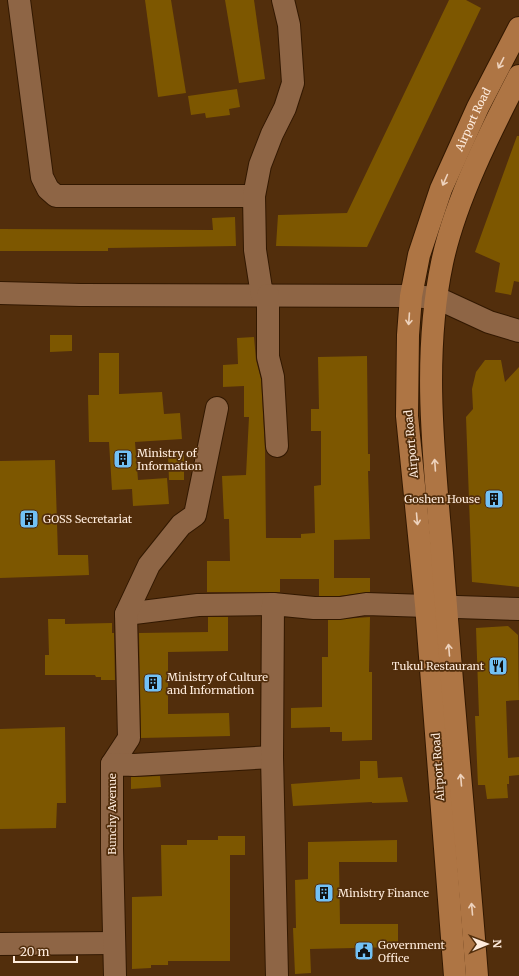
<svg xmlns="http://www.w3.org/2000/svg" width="519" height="976" font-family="Merriweather,serif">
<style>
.building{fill:#7d5700}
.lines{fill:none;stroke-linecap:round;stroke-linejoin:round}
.minor-casing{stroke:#321800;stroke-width:24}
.major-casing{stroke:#321800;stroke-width:24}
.minor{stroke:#8e6545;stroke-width:22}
.major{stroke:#ae7544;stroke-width:22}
.oneway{stroke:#eed3be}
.labels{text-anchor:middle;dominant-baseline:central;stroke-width:3.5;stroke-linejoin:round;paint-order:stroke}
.street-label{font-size:11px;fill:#feebdc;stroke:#522e0c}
.poi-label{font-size:11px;fill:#feebdc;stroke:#522e0c;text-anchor:start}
</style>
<rect width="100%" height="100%" fill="#522e0c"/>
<g class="building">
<path d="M145 0H171L186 93 158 97Z"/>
<path d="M225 0H254L265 79 239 83Z"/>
<path d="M449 0H466L481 8 367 247 276 246 278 215 347 213Z"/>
<path d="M237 89 240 107 229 109 230 115 206 118 205 113 191 115 188 96Z"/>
<path d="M517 136H519V282L514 281 511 295 495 292 500 263 475 252Z"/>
<path d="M235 217 236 246 108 248V251H0V229L213 230 212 218Z"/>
<path d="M50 335H72V351L50 352Z"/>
<path d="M254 337 256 360 261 379 265 450 266 538H301V534L315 533 314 486 321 485V431H311V409H319L318 357 367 356 368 454H370V471H368L370 539 334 540V578H370V592L339 596H319V579H280V592H207V561H230L229 519H224L222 476 246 475 249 417H244V386L223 387V365L238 364 237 338Z"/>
<path d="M99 353H119V394L162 392 164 414 180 413 182 439 135 442 138 480 167 478 169 504 133 506 132 489 112 490 109 442H89L88 395H99Z"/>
<path d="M485 360H501L505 382 519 367V587L472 582 466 417 473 409 472 389 476 372Z"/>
<path d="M168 454H184V480H169Z"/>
<path d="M55 460 58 555H88L89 575 0 578V461Z"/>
<path d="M208 617H228V651L168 652V714L229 713 230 736 141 738 139 633 208 632Z"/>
<path d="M370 617 369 672H372V740L342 741V732H330V727L291 728V708L322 707V657H328V620Z"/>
<path d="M48 619H65V624L112 623V633H114L115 680H101V677H96L95 675H45V655H49Z"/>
<path d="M508 626 518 635 519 700 506 701 508 758 519 757V775L509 776V784H507L508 798 487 799 485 785H478L475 716H479L476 628Z"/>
<path d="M65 727 66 803H57L56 828 0 829V729Z"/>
<path d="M360 761H377L378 778 402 777 408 802 372 803V802L293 806 291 784 360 779Z"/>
<path d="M160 776 161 787 131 789V777Z"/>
<path d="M218 836H245V855H230V961H168V965H151V968L132 969V897L162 896 161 845H187V840H218Z"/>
<path d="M397 840V862H339L340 924H398V947L310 949 311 973 295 974 293 928H296L295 880 308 879V842Z"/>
</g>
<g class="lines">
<defs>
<g id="minor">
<path d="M19 0 42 177 48 189 56 196H254"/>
<path d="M0 293 80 295 411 296 437 298 489 322 519 331"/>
<path d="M262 295 255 250 254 196 260 165 272 134 285 108 293 83 289 25 283 0"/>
<path d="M268 295V357L273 377 277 446"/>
<path d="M126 614 198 605 273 604"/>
<path d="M112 764 129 738 126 614 149 565 181 525 195 515 217 408"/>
<path d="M0 944 114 943"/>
<path d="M115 976 112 848V764L134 765 272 757"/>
<path d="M277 976 272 757 273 604 314 608H340L366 604 519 609"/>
</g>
<g id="major">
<path id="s1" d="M455 976 426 605 407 416 408 335 411 296 419 255 441 189 478 107 519 28"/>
<path d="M477 976C466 835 452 694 442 553 434 457 422 358 442 263 455 201 490 132 519 76"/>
</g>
</defs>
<use href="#minor" class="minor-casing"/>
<use href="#major" class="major-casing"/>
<use href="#minor" class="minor"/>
<use href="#major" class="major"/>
</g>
<defs><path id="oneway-shaft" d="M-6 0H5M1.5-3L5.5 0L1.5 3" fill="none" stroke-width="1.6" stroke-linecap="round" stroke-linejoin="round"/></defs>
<g class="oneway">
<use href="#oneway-shaft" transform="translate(501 63) rotate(117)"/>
<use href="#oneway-shaft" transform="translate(445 180) rotate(114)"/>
<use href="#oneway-shaft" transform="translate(409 319) rotate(94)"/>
<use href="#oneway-shaft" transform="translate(435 465) rotate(-94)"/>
<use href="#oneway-shaft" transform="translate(417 519) rotate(85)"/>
<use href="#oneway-shaft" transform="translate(449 650) rotate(-95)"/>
<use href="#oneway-shaft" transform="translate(461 780) rotate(-95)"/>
<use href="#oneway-shaft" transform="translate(472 909) rotate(-95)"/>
</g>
<defs>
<symbol id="building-square" viewBox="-11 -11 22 22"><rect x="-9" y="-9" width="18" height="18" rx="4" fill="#72c1f5" stroke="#522e0c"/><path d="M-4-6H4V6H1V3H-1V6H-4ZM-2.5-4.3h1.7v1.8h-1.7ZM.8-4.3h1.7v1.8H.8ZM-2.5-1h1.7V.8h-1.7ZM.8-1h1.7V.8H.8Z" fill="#111"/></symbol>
<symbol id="restaurant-square" viewBox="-11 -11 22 22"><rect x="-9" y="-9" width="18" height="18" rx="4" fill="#72c1f5" stroke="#522e0c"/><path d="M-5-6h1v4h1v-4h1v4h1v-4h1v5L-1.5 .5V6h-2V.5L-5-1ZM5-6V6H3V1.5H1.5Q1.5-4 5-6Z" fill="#111"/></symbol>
<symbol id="civic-square" viewBox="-11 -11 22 22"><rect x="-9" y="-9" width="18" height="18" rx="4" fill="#72c1f5" stroke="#522e0c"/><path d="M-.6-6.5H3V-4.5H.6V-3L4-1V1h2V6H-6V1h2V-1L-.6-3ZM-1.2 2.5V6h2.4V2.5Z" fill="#111"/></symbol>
</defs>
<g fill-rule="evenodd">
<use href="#building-square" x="112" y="448" width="22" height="22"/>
<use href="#building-square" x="483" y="488" width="22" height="22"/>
<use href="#building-square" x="18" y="508" width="22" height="22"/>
<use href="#restaurant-square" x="487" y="655" width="22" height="22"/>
<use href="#building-square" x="142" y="672" width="22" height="22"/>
<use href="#building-square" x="313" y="882" width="22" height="22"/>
<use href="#civic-square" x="353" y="940" width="22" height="22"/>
</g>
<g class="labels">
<g class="street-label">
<text stroke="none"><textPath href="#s1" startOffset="870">Airport Road</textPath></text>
<text transform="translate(411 444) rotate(-95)">Airport Road</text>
<text transform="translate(438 767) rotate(-94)">Airport Road</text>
<text transform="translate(112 814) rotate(-90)">Bunchy Avenue</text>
</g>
<g class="poi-label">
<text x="137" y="453">Ministry of<tspan x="137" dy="13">Information</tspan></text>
<text x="480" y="499" text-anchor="end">Goshen House</text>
<text x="43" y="519">GOSS Secretariat</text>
<text x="484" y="666" text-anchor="end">Tukul Restaurant</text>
<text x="167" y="677">Ministry of Culture<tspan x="167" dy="13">and Information</tspan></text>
<text x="338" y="893">Ministry Finance</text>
<text x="378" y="945">Government<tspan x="378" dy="13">Office</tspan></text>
</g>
</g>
<g transform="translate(487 944) rotate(89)" stroke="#522e0c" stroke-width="3" paint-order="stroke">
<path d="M0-3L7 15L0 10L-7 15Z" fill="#feebdc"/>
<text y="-6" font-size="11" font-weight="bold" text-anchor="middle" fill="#feebdc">N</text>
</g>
<path d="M14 956v6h63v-6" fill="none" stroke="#feebdc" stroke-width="2"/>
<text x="20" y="956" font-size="12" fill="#feebdc" stroke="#522e0c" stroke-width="3" paint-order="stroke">20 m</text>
</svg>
